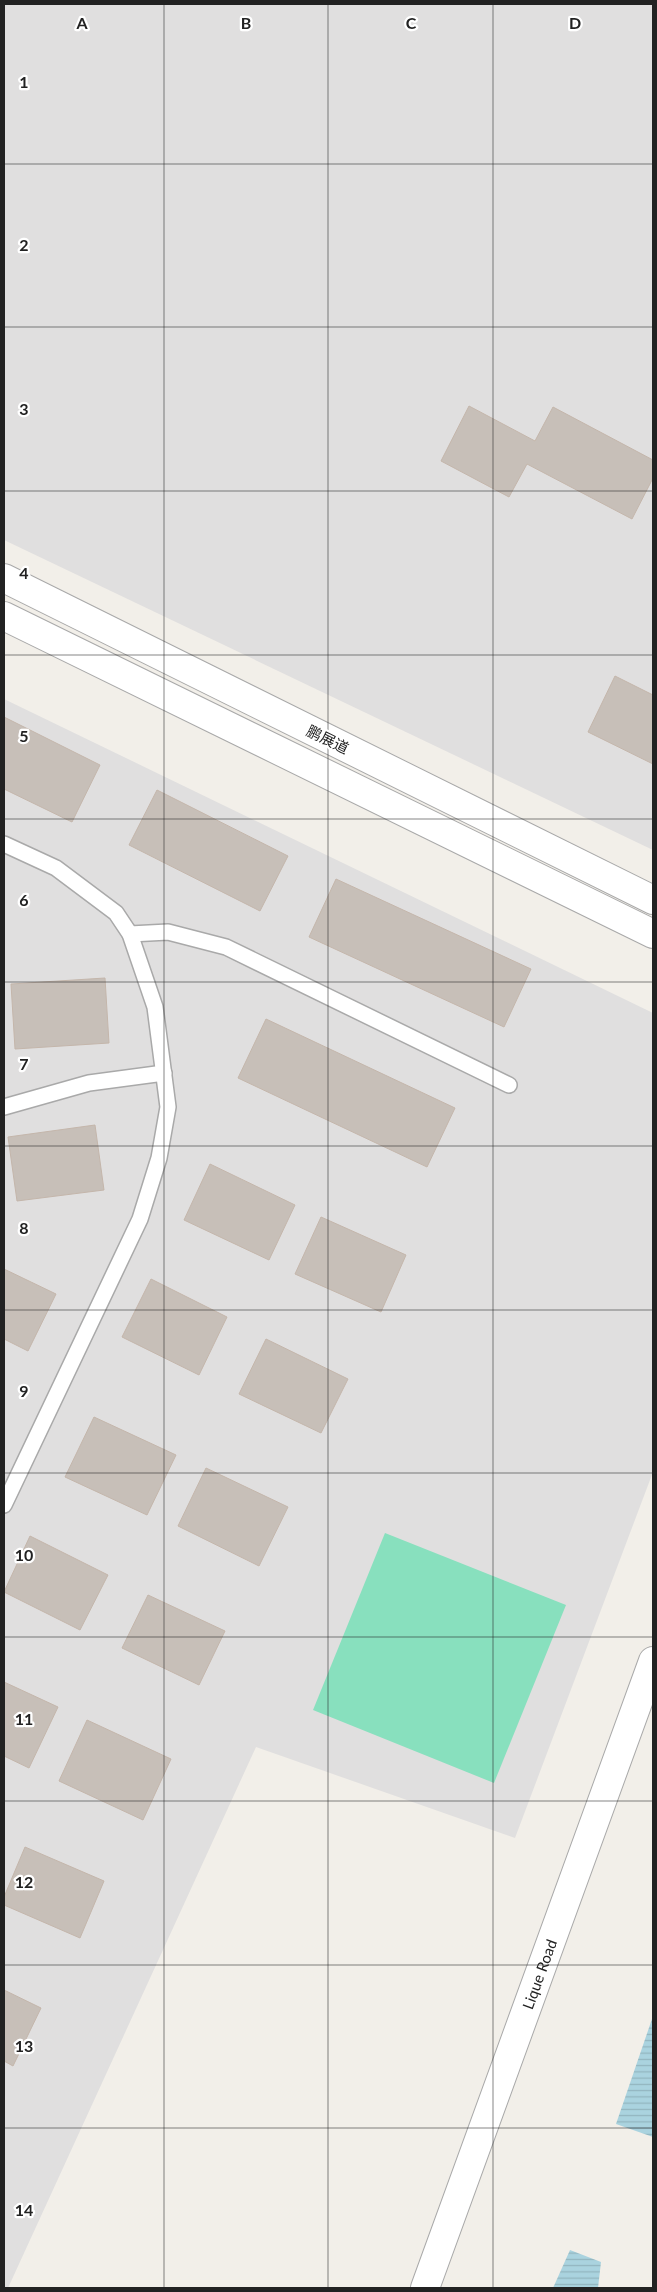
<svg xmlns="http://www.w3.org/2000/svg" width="657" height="2292" font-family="Lato,'Noto Sans SC',sans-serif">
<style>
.residential{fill:#e0dfdf}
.pitch{fill:#88e0be}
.water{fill:url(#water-rules)}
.building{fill:#c7bfb8;stroke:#c4b6ab}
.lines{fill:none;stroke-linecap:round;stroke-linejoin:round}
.service-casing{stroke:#a9a9a9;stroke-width:18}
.tertiary-casing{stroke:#a9a9a9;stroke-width:30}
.service{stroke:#fff;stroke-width:15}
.tertiary{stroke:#fff;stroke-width:28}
.grid{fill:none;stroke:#222;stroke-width:1;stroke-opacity:0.55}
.labels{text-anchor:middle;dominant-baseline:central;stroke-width:4.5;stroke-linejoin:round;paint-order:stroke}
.street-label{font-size:15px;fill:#222;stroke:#fff}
.grid-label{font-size:16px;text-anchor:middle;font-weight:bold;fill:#222;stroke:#fff;stroke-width:4.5;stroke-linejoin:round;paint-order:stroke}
</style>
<defs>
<pattern id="water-rules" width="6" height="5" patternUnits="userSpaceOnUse" patternTransform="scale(1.25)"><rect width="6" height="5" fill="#aad3df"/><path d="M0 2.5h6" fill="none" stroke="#92b5bf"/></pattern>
</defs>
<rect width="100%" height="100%" fill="#f2efe9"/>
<g class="residential">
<path d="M4 4H653V850L4 540Z"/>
<path d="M4 699 653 1013V1472L515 1838 256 1747 8 2288H4Z"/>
</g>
<path class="pitch" d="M385 1533 566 1605 494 1783 313 1710Z"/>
<g class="water">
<path d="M653 2016V2137L616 2124Z"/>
<path d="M570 2250 601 2262 598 2288H553Z"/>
</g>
<g class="building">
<path d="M469 406 535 441 553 407 653 460V478L632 519 527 464 509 497 441 461Z"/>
<path d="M615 676 653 695V764L588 732Z"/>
<path d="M4 717 100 765 72 822 4 789Z"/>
<path d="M157 790 288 856 260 911 129 845Z"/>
<path d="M336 879 531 969 504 1027 309 937Z"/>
<path d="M105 978 109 1043 15 1049 11 984Z"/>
<path d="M266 1019 455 1108 427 1167 238 1078Z"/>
<path d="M95 1125 104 1190 17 1201 8 1137Z"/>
<path d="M210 1164 295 1205 269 1260 184 1220Z"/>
<path d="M321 1217 406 1255 381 1312 295 1274Z"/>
<path d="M4 1269 56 1294 28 1351 4 1339Z"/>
<path d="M151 1279 227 1317 199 1375 122 1337Z"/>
<path d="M266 1339 348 1379 321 1433 239 1394Z"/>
<path d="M94 1417 176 1455 147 1515 65 1477Z"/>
<path d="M206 1468 288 1507 259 1566 178 1526Z"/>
<path d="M30 1536 108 1575 80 1630 4 1592Z"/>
<path d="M148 1595 225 1631 199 1685 122 1648Z"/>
<path d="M4 1682 58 1707 29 1768 4 1756Z"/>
<path d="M87 1720 171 1759 143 1820 59 1781Z"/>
<path d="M25 1847 104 1881 80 1938 4 1905V1897Z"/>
<path d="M4 1990 41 2008 13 2066 4 2061Z"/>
</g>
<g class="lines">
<defs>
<g id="service">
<path d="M4 844 56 868 116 913 130 934 155 1007 168 1107 159 1158 140 1219 4 1505"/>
<path d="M130 934 168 932 226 947 509 1085"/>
<path d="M4 1107 89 1083 164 1073"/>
</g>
<g id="tertiary">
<path d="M4 578 653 900"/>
<path d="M4 616 653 934"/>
<path id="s1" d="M425 2288 653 1661"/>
</g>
</defs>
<use href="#service" class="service-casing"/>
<use href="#tertiary" class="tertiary-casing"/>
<use href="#service" class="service"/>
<use href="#tertiary" class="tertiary"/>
</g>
<path class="grid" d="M164 4V2288M328 4V2288M493 4V2288M4 164H653M4 327H653M4 491H653M4 655H653M4 819H653M4 982H653M4 1146H653M4 1310H653M4 1473H653M4 1637H653M4 1801H653M4 1965H653M4 2128H653"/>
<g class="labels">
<g class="street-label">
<text transform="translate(328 739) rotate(26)">鹏展道</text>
<text stroke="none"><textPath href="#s1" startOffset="334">Lique Road</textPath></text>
</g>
</g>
<g class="grid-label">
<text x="82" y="29">A</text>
<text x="246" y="29">B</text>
<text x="411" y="29">C</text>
<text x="575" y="29">D</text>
<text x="24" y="88">1</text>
<text x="24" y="251">2</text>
<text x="24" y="415">3</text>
<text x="24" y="579">4</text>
<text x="24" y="742">5</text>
<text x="24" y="906">6</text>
<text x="24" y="1070">7</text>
<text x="24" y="1234">8</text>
<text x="24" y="1397">9</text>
<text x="24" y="1561">10</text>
<text x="24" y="1725">11</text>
<text x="24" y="1888">12</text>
<text x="24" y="2052">13</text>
<text x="24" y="2216">14</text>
</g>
<rect width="657" height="2292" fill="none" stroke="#222222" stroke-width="10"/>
</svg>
